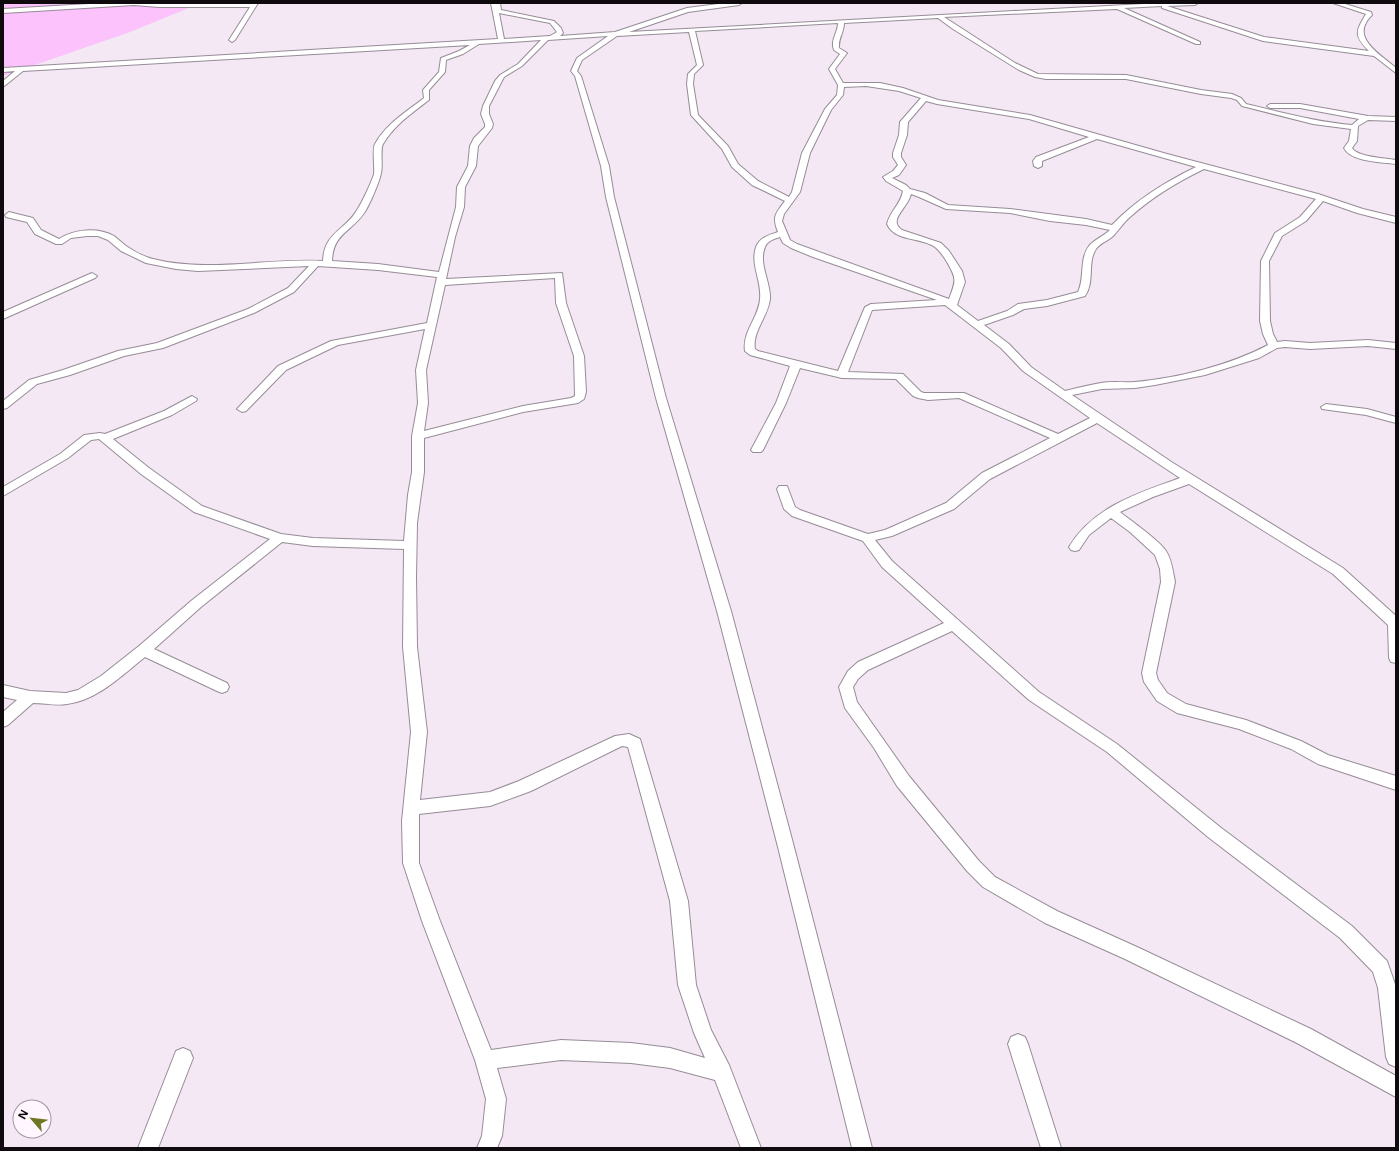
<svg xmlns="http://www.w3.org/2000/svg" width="1399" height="1151" font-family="'Noto Sans',sans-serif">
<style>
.green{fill:#fbc2fc}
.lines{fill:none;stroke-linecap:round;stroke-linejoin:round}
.minor-casing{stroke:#968c97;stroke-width:2}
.minor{fill:#fff;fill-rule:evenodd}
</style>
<rect width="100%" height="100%" fill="#f3e8f3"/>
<path class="green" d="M3 3H201L130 32 3 76Z"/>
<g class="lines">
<defs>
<g id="minor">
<path d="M106 3H258L235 40 232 42 229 40 250 7H159L134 5 3 13V9Z"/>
<path d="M491 3H500L501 10 554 21 561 28 563 33 560 36 615 32 687 8 726 3H742L739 5 688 12 629 32 1162 3H1198L1195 5 1167 6 1264 37 1369 51C1353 35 1356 31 1366 14L1333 3H1342L1371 12 1372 15C1370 17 1367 20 1366 23 1355 41 1385 58 1396 68V73L1374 56 1263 41 1162 8V6L1124 8 1200 42V44H1196L1117 9 944 17 1015 63 1038 74 1126 75 1201 90 1232 94 1241 98 1246 104C1281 112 1316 122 1352 125L1359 119 1300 108H1270L1267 106 1270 104H1300L1368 116 1396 117V121L1368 120 1358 126 1357 141 1352 148C1357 157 1385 158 1396 160V164C1382 162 1351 162 1344 148L1349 141 1351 129 1313 124 1242 106 1237 100 1231 98 1201 94 1126 79H1046L1035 77 1019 70 953 29 938 18 844 23C844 33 838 38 839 48L847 53 835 69 843 83H880L903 88 938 100 1030 115 1167 154 1318 194 1363 209 1396 217V223L1357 213 1323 201 1306 221 1282 236 1269 261 1270 321 1273 334 1277 342 1285 341 1310 343 1368 340 1396 343V349L1368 346 1310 349 1285 347 1277 348 1259 358 1205 375 1155 385 1135 388 1102 389 1072 395 1173 463 1343 568 1396 616V663L1391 662 1389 658 1388 625 1333 574 1189 484 1153 497 1120 512C1131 521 1159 540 1166 551 1172 560 1173 572 1175 582L1156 673 1158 680 1167 693 1186 704 1246 720 1301 741 1328 755 1396 776V790L1318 764 1291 749 1239 729 1177 713 1157 701 1144 682 1142 673 1161 582 1160 569 1155 555 1130 532 1111 518 1089 535 1079 550 1075 551 1071 550 1069 547C1093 507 1138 493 1180 478L1097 423 990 479 954 509 892 536 875 540 892 561 1039 692 1117 744 1220 827 1352 926 1387 961 1396 987V1067L1389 1064 1386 1057 1378 988 1373 972 1340 938 1208 837 1107 752 1029 700 952 631 868 670 858 679 853 687 857 702 909 776 979 861 995 877 1057 911 1137 947 1311 1029 1396 1076V1097L1297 1043 1125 959 1045 923 983 887 967 871 897 786 874 748 845 708 839 687 848 671 858 662 944 623 882 567 863 541 792 516 784 509 777 489 779 486H787L795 507 800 510 868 534 885 530 946 503 982 473 1050 438 959 398 928 400 918 398 913 396 896 379 842 378 800 368 786 403 763 450 761 452H753L751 450 776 403 790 366 750 355 745 351C742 332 759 317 760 299 762 281 750 264 756 247 760 237 769 235 778 232 772 217 775 214 785 201L752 185 732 167 722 149 691 115 687 84 688 74 697 65 689 32 617 36 582 60 577 71 581 76 609 166 614 197 666 398 731 611 794 847 872 1148H852L778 847 717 611 656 398 606 197 601 166 575 76 571 71 577 58 608 36 548 40 522 66 504 77 489 106V114L493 124 492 128 478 146 476 166 465 187 464 207 455 237 446 279 562 273 566 303 584 356 586 392 584 399 578 403 523 412 424 438V472L417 523 416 577 417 647 427 732 420 800 490 792 519 781 615 736 629 734 640 739 688 901 696 985 711 1030 729 1065 761 1148H741L715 1080 670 1068 631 1063 561 1060 497 1068 506 1099 502 1136 497 1148H477L482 1136 486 1099 475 1060 422 921 403 863 402 821 411 732 403 647 404 549 313 546 282 542 201 607 154 649 227 683 229 687 227 691 222 693 217 691 145 657C122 675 98 700 67 704 56 706 44 703 33 703L8 725 3 727V712L17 700 3 697V685L30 691 66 693 78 690 101 676 139 646 191 601 270 539 194 512 141 474 99 439 91 440 68 458 3 496V487L60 454 84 435 100 433 105 434 164 411 192 396 197 399 196 401 172 415 113 439 149 468 202 506 281 534 313 538 404 541 408 495 412 472V436L418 403 416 370 425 329 338 345 286 370 246 411 242 412 237 409 278 366 331 341 427 323 437 277 378 270 318 266 294 292 254 313 163 348 124 356 70 375 37 384 7 408 3 409V401L29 380 63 370 118 351 157 343 248 309 288 288 309 266 198 271 176 269 146 263 121 251 108 240 98 236H87L71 238 62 244H56L35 234 27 222 6 217 5 215 9 212 33 218 41 230 59 239C74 229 98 227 114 236 118 239 122 243 126 246 133 251 145 257 153 259 209 273 266 258 323 261 324 232 345 231 357 210 362 203 372 181 374 174 375 166 372 149 375 144 386 124 406 112 424 98L423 90 439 72 441 58 459 51 470 45 23 71 3 87V81L15 71 3 72V68L498 39ZM499 13 550 23 557 32 550 36 504 39ZM838 23C838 33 830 40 834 50L840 54 829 69 838 85 837 95 825 109 802 153 792 192 789 197 758 181 738 164 728 146 698 115 693 84 694 74 703 65 695 31ZM541 40 518 64 500 75 495 81 483 106 481 114 485 124V127L474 138 470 146 468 166 457 187 456 207 439 272 378 264 332 261C333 232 353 232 366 210 370 203 380 181 381 173 383 166 380 149 383 144 394 125 412 113 429 100V90L445 72 446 60 463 54 479 44ZM866 86 899 91 921 98 900 122 899 135 893 153V157L898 165 893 171 883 177 886 181 903 191C901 204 890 211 887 224 895 242 921 237 935 247 940 251 944 257 947 262 957 279 956 281 949 299L797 244 790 240 782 221 784 214 800 192 810 153 831 110 843 95 844 87ZM926 101 937 104 1029 119 1089 137 1036 157 1033 161 1034 166 1038 168 1042 166V161L1097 139 1196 167C1165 182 1136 200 1112 225L1086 219 1010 209 948 205 925 193 910 189 906 185 892 178 899 175 906 165 901 157V153L907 135 908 122ZM1204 169 1316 199 1300 217 1275 233 1261 261 1260 321 1263 334 1268 345C1230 365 1179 378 1135 382 1124 383 1113 381 1101 383 1089 385 1077 388 1065 391L1031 367 1009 344 984 325 1013 315 1024 309 1047 306 1085 296C1095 282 1087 262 1096 249 1100 243 1108 241 1113 236 1119 230 1123 223 1130 217 1152 197 1177 182 1204 169ZM911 194 919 197 946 209 1010 213 1050 221 1086 225 1110 230C1104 236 1095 239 1089 246 1079 259 1085 278 1078 292L1047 300 1018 304 1007 311 978 321 957 305 965 282 962 271 949 251 941 243 902 230C887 220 908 208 911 194ZM780 237 783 243 791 248 813 257 937 300 871 304 865 307 838 371 758 351 755 349C752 331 768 317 770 299 771 282 758 264 765 247 767 241 774 239 780 237ZM555 278 556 303 574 356 575 396 571 398 523 406 424 431 428 403 426 370 445 285ZM945 305 1001 348 1023 371 1090 418 1058 434 964 393H924L921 392 903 374 848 372 872 310ZM622 746 628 747 670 901 678 985 694 1033 705 1058 670 1048 631 1043 561 1040 491 1050 440 921 419 863V814L490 806 531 791Z"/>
<path d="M92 273 97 276 95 278 3 319V312Z"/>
<path d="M1326 404 1367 409 1396 417V423L1366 415 1322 409 1321 407Z"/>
<path d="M1018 1034 1025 1037 1028 1044 1061 1148H1041L1008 1044 1011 1037Z"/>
<path d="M183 1048 190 1051 193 1058 158 1148H138L176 1051Z"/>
</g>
</defs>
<use href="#minor" class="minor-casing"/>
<use href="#minor" class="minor"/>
</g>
<rect width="1399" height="1151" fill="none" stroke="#0e0a0e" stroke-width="8"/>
<g transform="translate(32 1119) rotate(298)"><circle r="19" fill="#fff6ff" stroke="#9f989f"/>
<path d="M0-3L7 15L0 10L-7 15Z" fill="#6e7822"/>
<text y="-6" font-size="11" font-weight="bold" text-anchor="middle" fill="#0e0a0e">N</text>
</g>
</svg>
